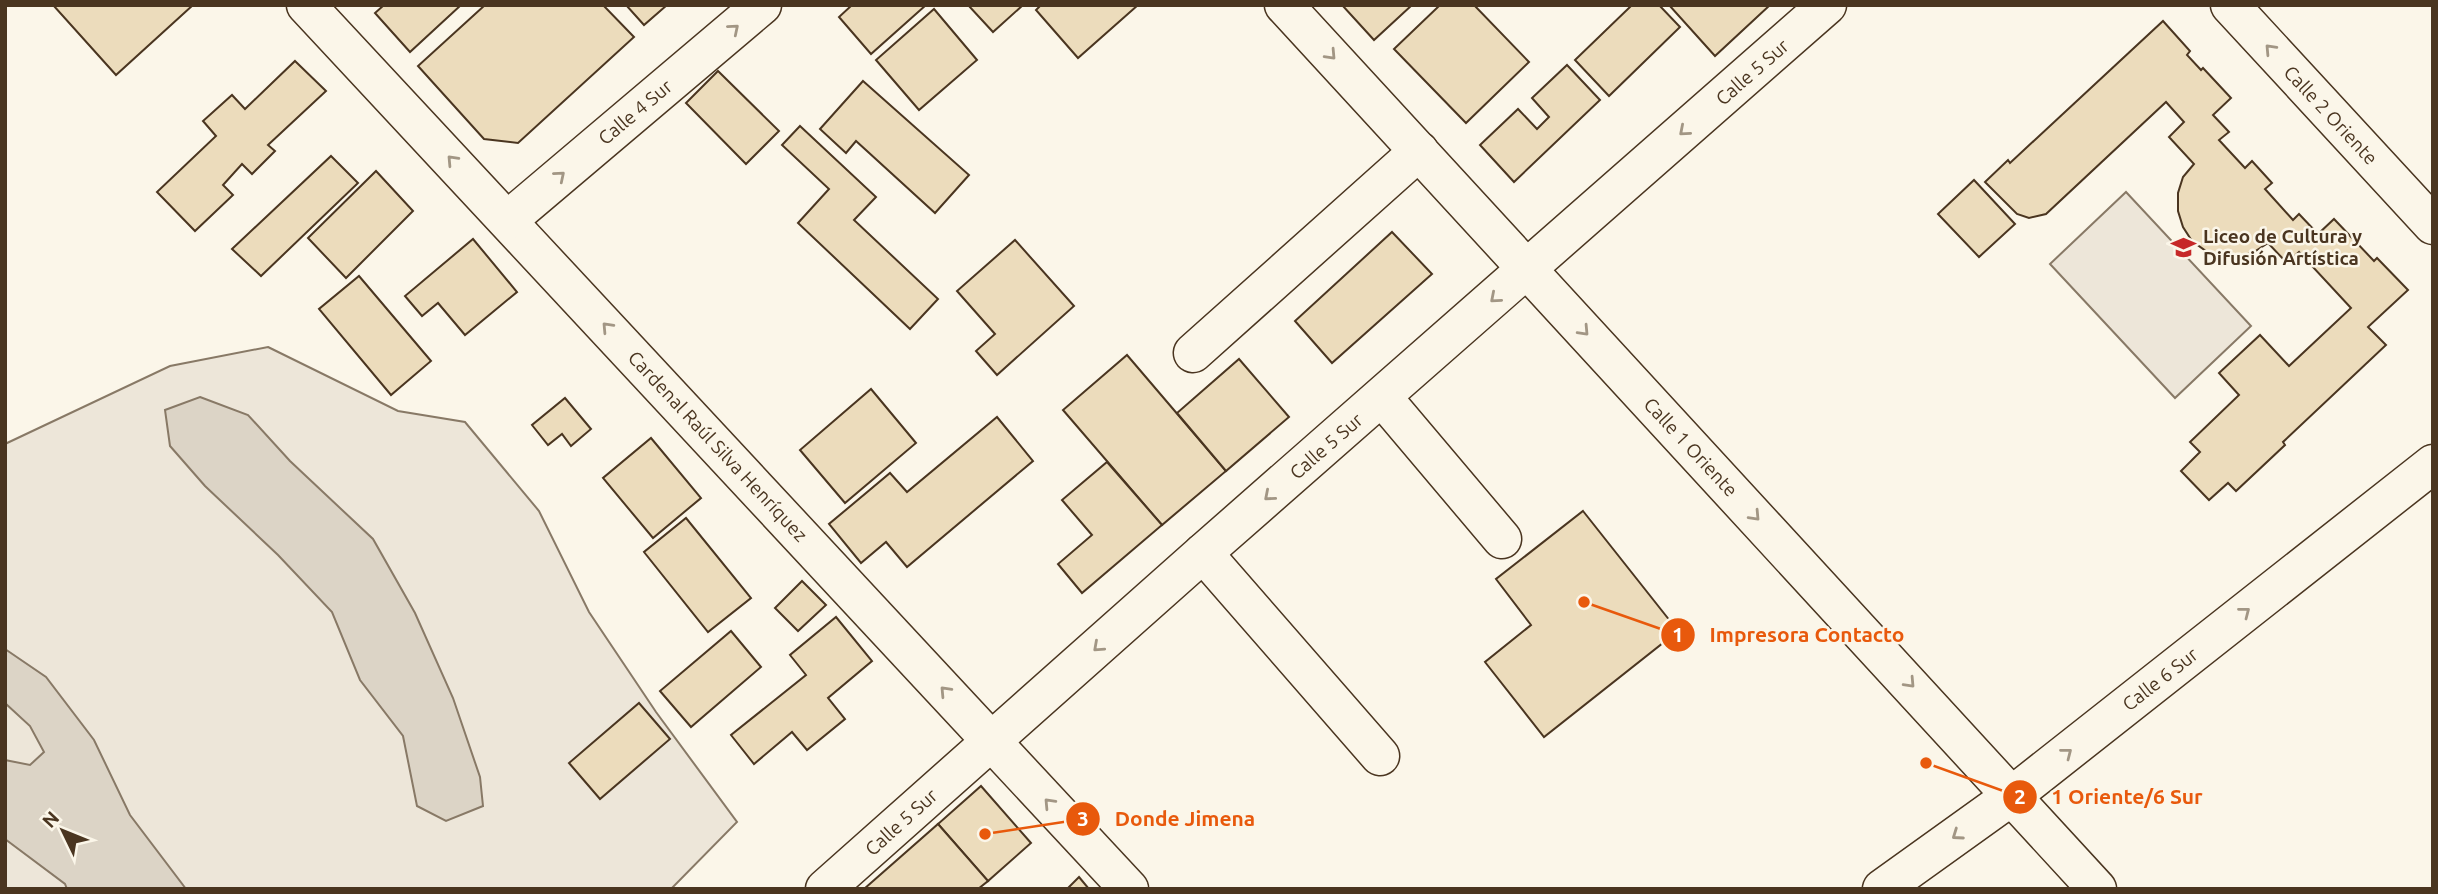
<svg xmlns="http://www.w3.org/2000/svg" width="2438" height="894" font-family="Ubuntu,sans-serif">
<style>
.green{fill:#ede6d9;stroke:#887966;stroke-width:2}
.water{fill:#dcd4c6;stroke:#887966;stroke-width:2}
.building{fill:#ecdcbc;stroke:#4a3520;stroke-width:2}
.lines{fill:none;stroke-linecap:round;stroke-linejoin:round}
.minor-casing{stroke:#4a3520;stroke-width:41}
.major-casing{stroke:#4a3520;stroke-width:41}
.minor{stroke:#fbf6e9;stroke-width:38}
.major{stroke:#fbf6e9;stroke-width:38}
.oneway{stroke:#a29684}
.labels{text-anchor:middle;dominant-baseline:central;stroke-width:5;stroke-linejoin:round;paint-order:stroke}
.street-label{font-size:19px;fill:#4a3520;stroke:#fbf6e9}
.poi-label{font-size:19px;font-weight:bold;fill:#4a3520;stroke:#fbf6e9;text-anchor:start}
.leader{fill:none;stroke:#e8590c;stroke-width:2.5}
.callout-dot{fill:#e8590c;stroke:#fbf6e9;stroke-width:2.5}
.mark-label{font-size:21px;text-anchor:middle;font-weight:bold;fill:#fff}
.callout-label{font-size:21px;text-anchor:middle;font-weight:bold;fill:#e8590c;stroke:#fbf6e9;stroke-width:5;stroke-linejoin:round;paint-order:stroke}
</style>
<rect width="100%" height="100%" fill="#fbf6e9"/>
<g class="green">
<path d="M2126 192 2251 326 2175 398 2050 264Z"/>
<path d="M268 347 398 411 465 422 539 511 589 612 656 712 737 822 671 889H5V444L170 366Z"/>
</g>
<g class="water">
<path d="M200 397 248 415 290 461 373 539 415 613 453 698 480 777 483 806 446 821 417 806 403 736 360 680 332 612 278 555 205 486 170 446 165 410Z"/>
<path d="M5 649 46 677 94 740 130 815 186 889H67L65 884 5 839V760L30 765 44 752 30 726 5 703Z"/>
</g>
<g class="building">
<path d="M53 5H193L116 75Z"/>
<path d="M384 5H461L410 52 375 13Z"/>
<path d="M485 5H603L634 37 518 143 484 139 418 66Z"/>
<path d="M626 5H667L644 25Z"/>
<path d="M852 5H926L871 54 839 17Z"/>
<path d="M968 5H1023L993 32Z"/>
<path d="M1041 5H1138L1078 58 1036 10Z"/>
<path d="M1342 5H1412L1374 40Z"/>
<path d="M1440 5H1474L1529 62 1466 123 1394 49Z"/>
<path d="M1632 5H1659L1680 27 1609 96 1575 60Z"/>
<path d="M1669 5H1770L1715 56Z"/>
<path d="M934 9 977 60 919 110 876 60Z"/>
<path d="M2163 21 2190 51 2187 55 2201 70 2203 68 2231 98 2213 115 2229 132 2219 140 2245 168 2252 161 2272 183 2265 189 2293 220 2299 214 2318 234 2334 219 2374 261 2377 258 2408 290 2368 327 2386 345 2283 442 2285 445 2236 491 2228 483 2209 500 2181 471 2200 452 2190 442 2239 395 2219 373 2260 335 2289 366 2351 308 2299 252 2287 263 2268 243 2254 252 2238 257 2221 256 2206 251 2192 241 2183 227 2178 211V193L2183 177 2194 164 2169 137 2184 122 2166 102 2046 214 2029 218 2017 214 1985 182 2008 160 2010 163Z"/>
<path d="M295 61 326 91 268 145 275 151 252 174 242 164 223 185 233 195 195 231 157 192 216 136 203 121 232 95 245 109Z"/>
<path d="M1567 65 1600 100 1514 182 1480 145 1518 109 1537 129 1549 117 1532 98Z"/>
<path d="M718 71 779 131 746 164 686 103Z"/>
<path d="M863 81 969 175 935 213 856 141 846 153 820 129Z"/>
<path d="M800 126 876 197 854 220 938 299 910 329 798 223 829 189 782 145Z"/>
<path d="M331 156 358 183 261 276 232 249Z"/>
<path d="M376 171 413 211 346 278 308 238Z"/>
<path d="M1974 180 2015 224 1979 257 1938 214Z"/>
<path d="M1392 232 1432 274 1332 363 1295 321Z"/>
<path d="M473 239 517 292 465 335 438 303 422 316 405 296Z"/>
<path d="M1015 240 1074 306 997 375 976 351 995 334 957 291Z"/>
<path d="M359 276 431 361 391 395 319 309Z"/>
<path d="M1127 355 1226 471 1162 525 1063 410Z"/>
<path d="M1239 359 1289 417 1226 471 1177 413Z"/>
<path d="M871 389 916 443 845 503 800 450Z"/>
<path d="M565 398 591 429 571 446 562 434 548 445 532 425Z"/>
<path d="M997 417 1033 461 907 567 886 542 861 563 829 524 890 473 907 492Z"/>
<path d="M651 438 701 498 653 538 603 478Z"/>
<path d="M1107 462 1162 525 1082 593 1058 564 1092 535 1062 500Z"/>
<path d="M1583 511 1678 631 1544 737 1485 662 1531 625 1496 579Z"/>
<path d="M686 518 751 598 708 632 644 552Z"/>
<path d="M802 581 826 605 798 631 775 608Z"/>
<path d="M836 617 872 661 828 698 845 719 807 750 792 732 754 764 731 735 806 675 790 655Z"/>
<path d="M731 631 761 667 691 727 660 691Z"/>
<path d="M639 703 670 739 600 799 569 763Z"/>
<path d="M981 786 1031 843 988 881 938 824Z"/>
<path d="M938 824 988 881 978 889H864Z"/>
<path d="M1079 877 1089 889H1067Z"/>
</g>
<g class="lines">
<defs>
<g id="minor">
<path d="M306 5 1129 889"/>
<path d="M2230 5 2433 225"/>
<path d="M508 220 762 5"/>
<path d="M1193 353 1419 151"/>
<path d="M1382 397 1502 539"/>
<path d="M1203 553 1380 756"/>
<path d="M825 889 1203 553 1827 5"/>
<path d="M1882 889 2013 795 2433 464"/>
</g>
<path id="major" d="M1284 5 2097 889"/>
</defs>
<use href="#minor" class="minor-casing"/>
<use href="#major" class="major-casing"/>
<use href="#minor" class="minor"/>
<use href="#major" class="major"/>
</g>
<defs><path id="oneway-chevron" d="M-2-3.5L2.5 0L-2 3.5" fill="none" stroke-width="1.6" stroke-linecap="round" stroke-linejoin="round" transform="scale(1.75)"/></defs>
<g class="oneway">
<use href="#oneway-chevron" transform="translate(734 29) rotate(-40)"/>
<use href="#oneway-chevron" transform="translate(2270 49) rotate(-133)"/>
<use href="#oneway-chevron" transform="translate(1331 55) rotate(47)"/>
<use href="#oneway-chevron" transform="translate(1684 131) rotate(139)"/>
<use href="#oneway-chevron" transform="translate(452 160) rotate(-133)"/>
<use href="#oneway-chevron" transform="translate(560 176) rotate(-40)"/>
<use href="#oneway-chevron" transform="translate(1495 298) rotate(139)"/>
<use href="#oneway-chevron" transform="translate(607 327) rotate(-133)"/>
<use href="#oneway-chevron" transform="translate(1584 331) rotate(47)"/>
<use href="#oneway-chevron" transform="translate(1269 496) rotate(139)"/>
<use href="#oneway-chevron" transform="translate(1755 516) rotate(47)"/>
<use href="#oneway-chevron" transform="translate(2245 612) rotate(-38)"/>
<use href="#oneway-chevron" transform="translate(1098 647) rotate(138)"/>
<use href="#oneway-chevron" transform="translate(1910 683) rotate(47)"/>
<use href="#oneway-chevron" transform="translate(945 691) rotate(-133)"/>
<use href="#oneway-chevron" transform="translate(2067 753) rotate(-38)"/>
<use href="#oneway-chevron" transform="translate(1049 803) rotate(-133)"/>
<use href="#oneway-chevron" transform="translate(1957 835) rotate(145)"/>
</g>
<defs>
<symbol id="school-bare" viewBox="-9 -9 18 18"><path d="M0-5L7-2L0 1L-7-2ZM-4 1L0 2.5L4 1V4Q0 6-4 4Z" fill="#c62828" stroke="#fbf6e9" stroke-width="2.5" paint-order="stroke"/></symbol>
</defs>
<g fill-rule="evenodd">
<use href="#school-bare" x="2166" y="230" width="35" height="35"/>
</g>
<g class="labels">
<g class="street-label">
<text transform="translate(1752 72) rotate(-41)">Calle 5 Sur</text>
<text transform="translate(635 112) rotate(-40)">Calle 4 Sur</text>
<text transform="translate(2331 115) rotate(47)">Calle 2 Oriente</text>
<text transform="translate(718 446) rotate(47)">Cardenal Raúl Silva Henríquez</text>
<text transform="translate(1326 446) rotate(-41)">Calle 5 Sur</text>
<text transform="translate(1691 447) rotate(47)">Calle 1 Oriente</text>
<text transform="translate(2160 679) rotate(-38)">Calle 6 Sur</text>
<text transform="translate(901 822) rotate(-42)">Calle 5 Sur</text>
</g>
<g class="poi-label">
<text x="2203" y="236">Liceo de Cultura y<tspan x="2203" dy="22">Difusión Artística</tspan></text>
</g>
</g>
<path class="leader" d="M1584 602L1678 635M1926 763L2020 797M985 834L1083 819"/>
<g class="callout-dot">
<circle cx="1584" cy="602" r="7"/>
<circle cx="1926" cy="763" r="7"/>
<circle cx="985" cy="834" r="7"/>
<circle cx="1678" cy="635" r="18"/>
<circle cx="2020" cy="797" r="18"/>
<circle cx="1083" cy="819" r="18"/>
</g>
<g class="mark-label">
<text x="1678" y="642">1</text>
<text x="2020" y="804">2</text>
<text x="1083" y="826">3</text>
</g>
<g class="callout-label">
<text x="1807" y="642">Impresora Contacto</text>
<text x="2127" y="804">1 Oriente/6 Sur</text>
<text x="1185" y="826">Donde Jimena</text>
</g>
<rect width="2438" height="894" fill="none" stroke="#4a3520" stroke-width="14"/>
<g transform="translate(63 831) rotate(313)" stroke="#fbf6e9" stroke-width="5" paint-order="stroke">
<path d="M0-5L12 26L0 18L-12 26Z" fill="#4a3520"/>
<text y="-10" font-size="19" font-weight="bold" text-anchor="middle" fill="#4a3520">N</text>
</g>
</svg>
